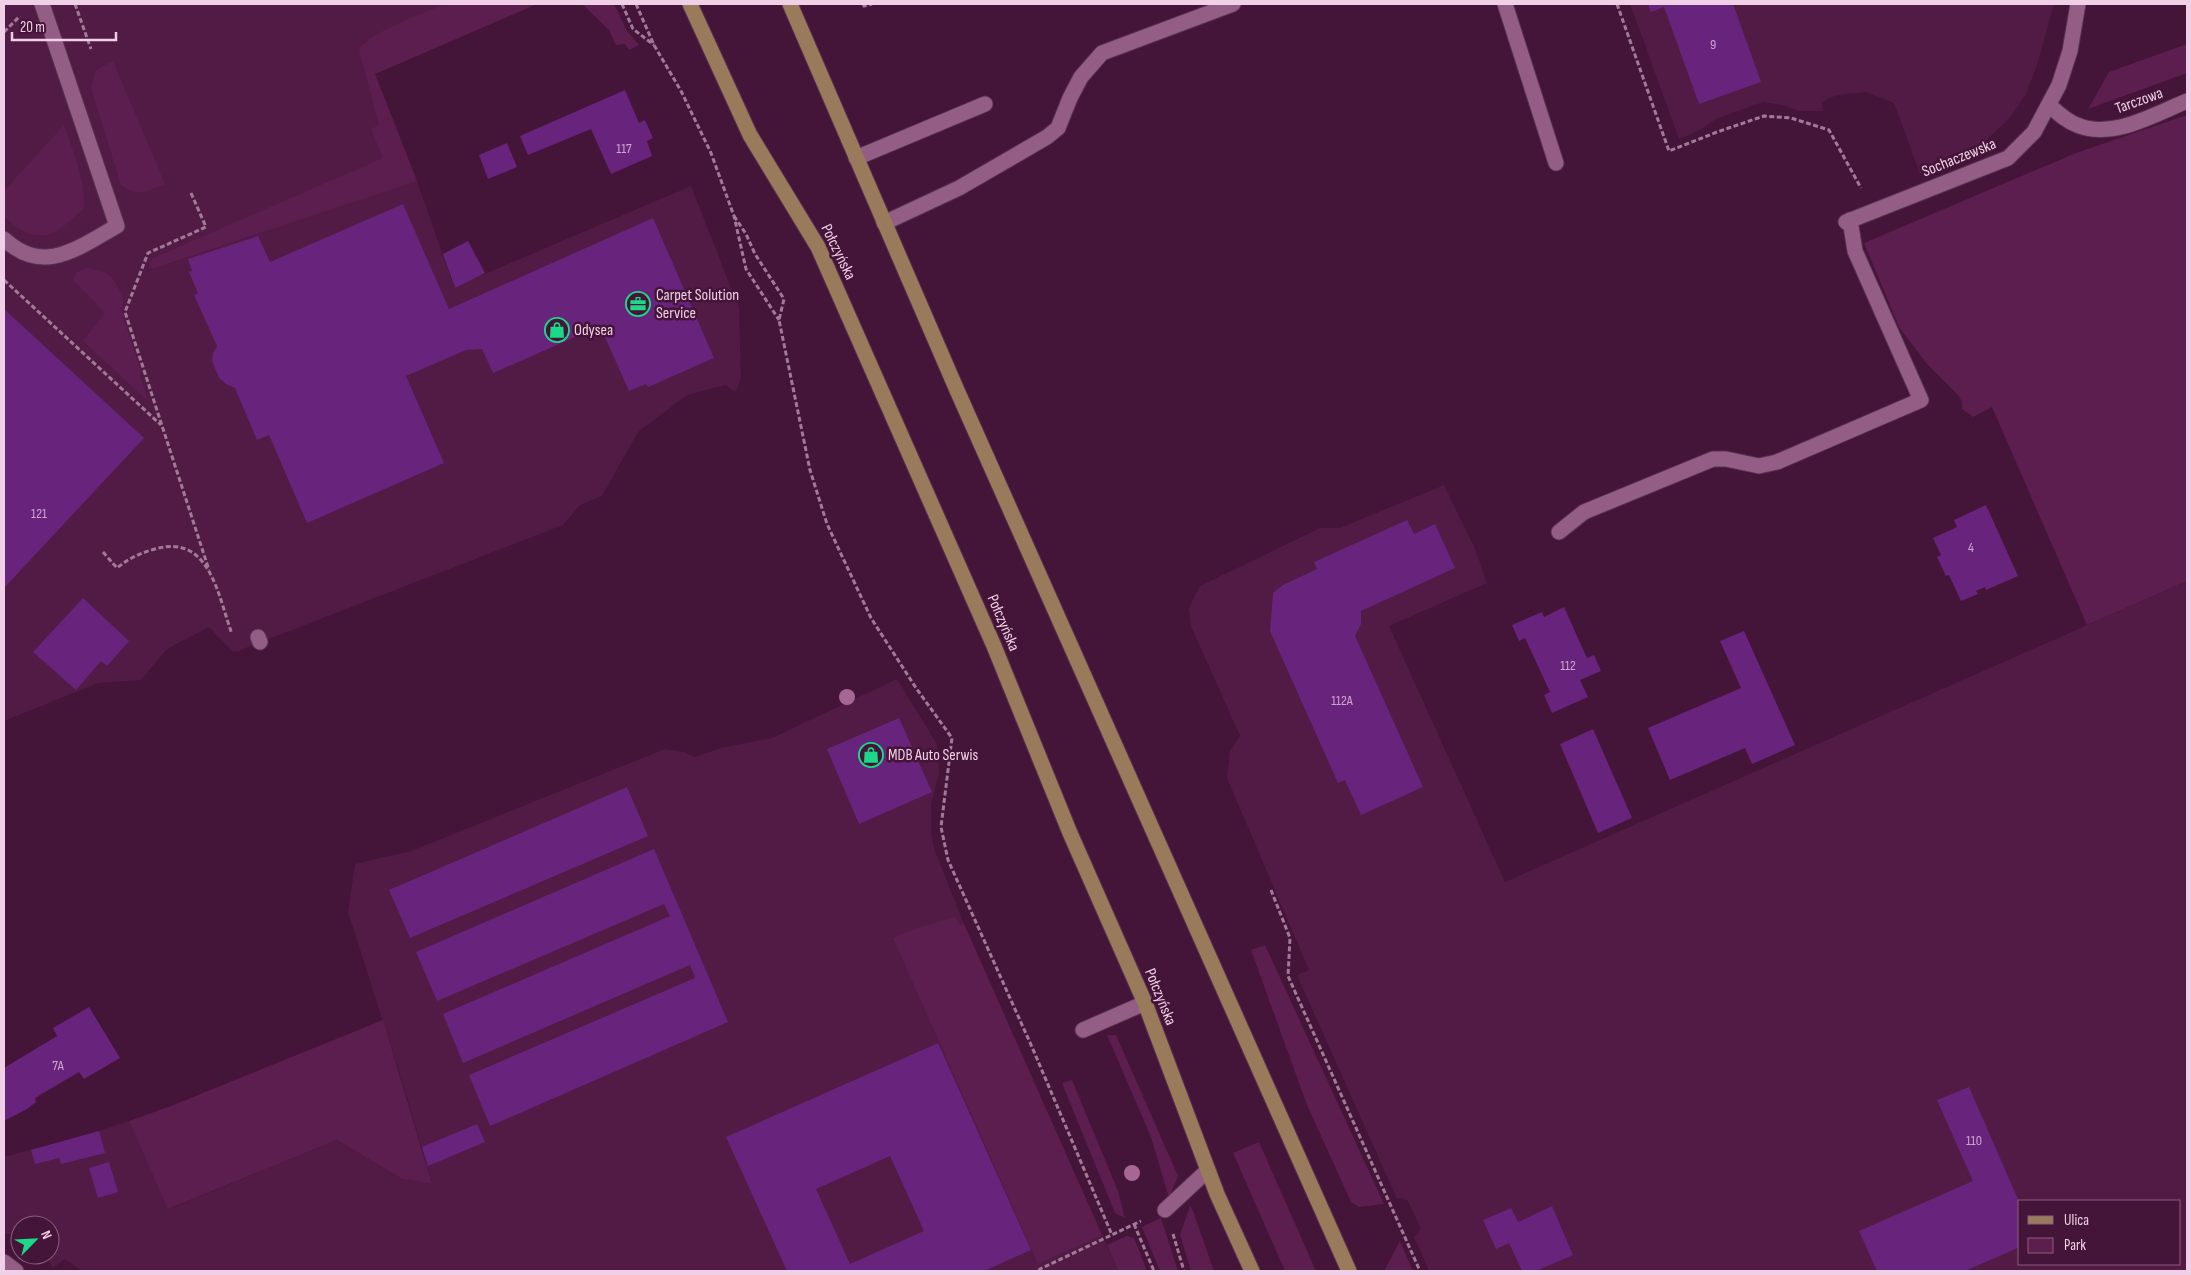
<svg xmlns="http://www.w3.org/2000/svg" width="2191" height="1275" font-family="'Sofia Sans Condensed',sans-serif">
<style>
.built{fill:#511b45;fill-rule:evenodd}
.green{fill:#5c1e4f}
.building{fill:#68237d;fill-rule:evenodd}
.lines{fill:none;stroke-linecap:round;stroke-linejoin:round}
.minor-casing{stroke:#583250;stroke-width:17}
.major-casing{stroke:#583250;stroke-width:17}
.path{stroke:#a27a97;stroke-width:3;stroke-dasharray:5 2.5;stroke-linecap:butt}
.minor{stroke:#945d85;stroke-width:15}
.major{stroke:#997a5a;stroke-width:15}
.tree{fill:#a66795}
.labels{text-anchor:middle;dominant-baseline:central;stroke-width:5;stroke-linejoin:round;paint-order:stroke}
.number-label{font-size:14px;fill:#cea5cc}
.street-label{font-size:16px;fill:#f0d0e6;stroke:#441439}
.poi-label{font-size:16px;fill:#f0d0e6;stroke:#441439;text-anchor:start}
</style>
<rect width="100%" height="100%" fill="#441439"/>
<g class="built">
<path d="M4 4H523L525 9 375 74 417 181 454 287 691 186 739 308 741 379 735 392 726 385 687 395 638 432 602 496 580 505 563 525 238 651H232L209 627 167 649 141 680 98 683 4 721Z"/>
<path d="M1630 4H2054L2037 65 2025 96 2008 120 1969 156 1920 174 1894 103 1866 92 1837 95 1822 102 1823 111H1800L1782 105 1763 102 1716 119 1700 130 1679 139Z"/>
<path d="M1444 485 1476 551 1487 583 1389 626 1505 882 2187 581V1271H1429L1414 1237 1419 1233 1420 1227 1408 1201 1400 1198 1397 1199 1297 975 1309 970 1227 778 1230 751 1240 736 1191 626 1189 608 1200 586 1320 528H1340ZM2020 1201H2180V1264H2020Z"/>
<path d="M897 679 937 744 939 773 931 804V833L935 851 964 924 1118 1271H82L65 1259 53 1268 44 1255H50V1225H20V1233L4 1234V1157L99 1131 129 1121 169 1209 337 1140 402 1179 432 1184 404 1087 348 912 355 864 411 851 665 749 684 752 695 757 721 748 772 738Z"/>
</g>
<g class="green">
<path d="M445 4H537L375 74 417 181 151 269 150 264 153 258 383 158 371 129 379 125 359 50C368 32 425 13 445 4Z"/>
<path d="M582 4H614L627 31 639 45 629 50 625 44 616 45 609 30Z"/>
<path d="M2187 44V73L2088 109 2109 72Z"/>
<path d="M113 61 165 184C146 191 139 198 121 185L91 88 96 70Z"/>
<path d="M2187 115V581L2087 625 1992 407 1973 417 1962 409V402L1959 396 1927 364 1899 327 1864 243 2076 153Z"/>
<path d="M64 125C73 152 85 179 84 208 54 238 39 247 4 217V191Z"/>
<path d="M86 268C111 271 116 279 124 302L121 310 141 371 140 376 148 401 83 341 105 313 73 280 77 272Z"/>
<path d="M955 917 960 925 964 924 1102 1235 1038 1264 893 938 914 929Z"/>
<path d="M1265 945 1384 1204 1359 1207 1351 1202 1307 1105 1251 950Z"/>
<path d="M383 1020 432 1184 402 1179 337 1140 168 1209 129 1121 171 1106Z"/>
<path d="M1107 1035H1116L1178 1176 1169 1198 1151 1137Z"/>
<path d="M1072 1080 1118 1191 1125 1218 1115 1213 1062 1083Z"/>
<path d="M1259 1142 1316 1271H1285L1233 1153Z"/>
<path d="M1190 1206 1193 1211 1214 1271H1191L1180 1235Z"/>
<path d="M1161 1218 1178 1271H1160L1142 1227Z"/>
<path d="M1127 1236 1134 1238 1147 1271H1118L1107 1245Z"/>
<path d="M1400 1241 1413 1271H1384Z"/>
</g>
<g class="building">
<path d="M1648 4H1733L1761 82 1699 104 1664 7 1651 12Z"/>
<path d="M625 90 639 123 645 120 653 138 647 141 652 156 611 174 591 129 528 155 520 136Z"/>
<path d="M507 143 517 167 488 179 479 155Z"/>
<path d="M403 204 449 309 653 218 714 358 648 387 646 384 629 391 600 326 493 373 482 349 466 350 406 376 444 463 307 523 269 435 257 440 235 388 226 384 219 378 212 361 213 353 217 346 194 295 198 293 189 272 192 271 188 259 258 236 270 262Z"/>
<path d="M468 241 485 273 455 288 443 254Z"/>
<path d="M4 309 144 438 4 588Z"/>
<path d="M1986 505 2018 576 1986 590 1985 587 1976 591 1978 594 1961 601 1949 575 1946 576 1937 557 1941 555 1933 538 1957 527 1954 520Z"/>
<path d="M1407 520 1414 534 1435 524 1455 568 1361 611V624L1355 636 1423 787 1361 815 1345 780 1338 783 1270 631 1273 593 1283 585 1317 569 1314 562Z"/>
<path d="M83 598 129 641 107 666 101 661 76 690 33 652Z"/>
<path d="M1564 607 1587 658 1594 655 1601 671 1580 680 1588 697 1552 713 1544 695 1550 692 1525 638 1519 641 1512 625 1542 612 1544 617Z"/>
<path d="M1744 631 1795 745 1752 764 1745 748 1670 780 1648 728 1741 688 1720 641Z"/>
<path d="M899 718 932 792 859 824 827 749Z"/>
<path d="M1593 729 1632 818 1598 833 1560 744Z"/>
<path d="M627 787 648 836 410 938 389 890Z"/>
<path d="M654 849 728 1022 490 1126 469 1075 695 978 693 972 690 965 463 1063 443 1014 670 916 664 904 437 1001 416 952Z"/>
<path d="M89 1007 120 1058 84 1079 79 1072 35 1098 36 1102 27 1109 4 1121V1068L57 1036 53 1028Z"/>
<path d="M938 1043 1031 1250 984 1271H787L726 1137ZM890 1156 924 1231 850 1264 816 1189Z"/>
<path d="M1969 1087 2020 1204V1247L1965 1271H1877L1859 1231 1973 1181 1937 1100Z"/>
<path d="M477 1124 485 1142 428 1166 422 1147Z"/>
<path d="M99 1131 105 1153 61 1164 59 1158 35 1164 31 1150Z"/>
<path d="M109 1162 118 1192 98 1198 89 1168Z"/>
<path d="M1552 1206 1573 1255 1536 1271H1522L1509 1243 1496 1249 1483 1220 1511 1208 1518 1222Z"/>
</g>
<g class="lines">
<defs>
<g id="minor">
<path d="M1505 4 1556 163"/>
<path d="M2049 105C2058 113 2066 121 2077 125 2112 140 2155 114 2187 101"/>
<path d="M856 158 985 104"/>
<path d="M1846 222 2008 158 2034 132 2059 85 2070 51 2078 4"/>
<path d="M884 223 959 188 1047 137 1058 128 1070 98 1081 77 1102 53 1233 4"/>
<path d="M4 239C43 276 78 248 117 226L42 4"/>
<path d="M1559 532 1584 512 1713 459H1726L1759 466 1777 462 1921 400 1855 251 1850 220"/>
<path d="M258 637 260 642"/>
<path d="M1083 1030 1145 1003"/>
<path d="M1165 1210 1208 1170"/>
<path d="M4 1262 16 1271"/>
</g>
<g id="major">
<path d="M690 4 750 135 818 247 994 646 1070 833 1145 1003 1217 1194 1252 1271"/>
<path d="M790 4 956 388 1349 1271"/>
</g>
</defs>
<use href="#minor" class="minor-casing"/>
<use href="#major" class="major-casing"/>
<g class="path">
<path d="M75 4 91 49"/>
<path d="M622 4 633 29 654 45"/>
<path d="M636 4 654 45 681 91 711 153 734 216 746 269 779 320"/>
<path d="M863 4 864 6 872 4"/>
<path d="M1617 4 1669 151 1717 132 1764 116 1791 118 1829 130 1861 188"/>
<path d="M4 32 20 16"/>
<path d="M191 193 206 227 148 253 125 312 209 570"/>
<path d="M734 216 746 234 755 254 784 299 779 320 810 470 827 524 871 618 916 688 952 738 941 827 948 860 1032 1047 1112 1235"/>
<path d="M4 280 161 425"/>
<path d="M103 552 117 568C129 558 141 553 155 549 210 533 218 596 232 634"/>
<path d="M1271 890 1290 938 1288 976 1420 1271"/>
<path d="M1134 1224 1154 1271"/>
<path d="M1173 1234 1184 1271"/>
<path d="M1039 1271 1040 1269 1141 1221"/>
</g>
<use href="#minor" class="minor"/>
<use href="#major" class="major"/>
</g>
<g class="tree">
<circle cx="847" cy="697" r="8"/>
<circle cx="1132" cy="1173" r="8"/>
</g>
<defs>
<symbol id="office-ring" viewBox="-11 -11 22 22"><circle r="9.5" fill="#441439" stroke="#1bd988" stroke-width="1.5"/><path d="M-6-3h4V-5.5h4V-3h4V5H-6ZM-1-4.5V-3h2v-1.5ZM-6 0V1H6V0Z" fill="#1bd988"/></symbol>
<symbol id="shop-ring" viewBox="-11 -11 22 22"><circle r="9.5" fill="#441439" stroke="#1bd988" stroke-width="1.5"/><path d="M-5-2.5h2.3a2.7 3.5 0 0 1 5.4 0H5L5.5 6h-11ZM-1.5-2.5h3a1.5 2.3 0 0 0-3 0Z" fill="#1bd988"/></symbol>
</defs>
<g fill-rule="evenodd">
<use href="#office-ring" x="624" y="290" width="28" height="28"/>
<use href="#shop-ring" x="543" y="316" width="28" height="28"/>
<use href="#shop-ring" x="857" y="741" width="28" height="28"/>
</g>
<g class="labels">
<g class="number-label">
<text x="1713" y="44">9</text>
<text x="624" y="148">117</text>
<text x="39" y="513">121</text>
<text x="1971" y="547">4</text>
<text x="1568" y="665">112</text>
<text x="1342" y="700">112A</text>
<text x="58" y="1065">7A</text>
<text x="1974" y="1140">110</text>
</g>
<g class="street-label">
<text transform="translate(2139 101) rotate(-20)">Tarczowa</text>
<text transform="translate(1959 158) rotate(-22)">Sochaczewska</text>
<text transform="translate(838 252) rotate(64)">Połczyńska</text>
<text transform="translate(1003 623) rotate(67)">Połczyńska</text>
<text transform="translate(1160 997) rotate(68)">Połczyńska</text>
</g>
<g class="poi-label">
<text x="656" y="295">Carpet Solution<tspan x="656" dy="18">Service</tspan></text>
<text x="574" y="330">Odysea</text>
<text x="888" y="755">MDB Auto Serwis</text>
</g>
</g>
<rect width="2191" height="1275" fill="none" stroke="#f0d0e6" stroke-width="10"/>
<rect x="2018" y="1200" width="162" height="65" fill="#441439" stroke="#895f7e"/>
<rect x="2028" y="1216" width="25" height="8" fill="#997a5a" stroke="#895f7e"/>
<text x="2064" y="1225" font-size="15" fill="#f0d0e6">Ulica</text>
<rect x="2028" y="1238" width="25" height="15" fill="#5c1e4f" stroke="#895f7e"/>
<text x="2064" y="1250" font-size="15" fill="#f0d0e6">Park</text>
<g transform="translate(35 1240) rotate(66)"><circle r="24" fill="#441439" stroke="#895f7e"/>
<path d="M0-4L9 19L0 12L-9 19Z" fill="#1bd988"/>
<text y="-8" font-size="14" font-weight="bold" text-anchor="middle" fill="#f0d0e6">N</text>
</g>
<path d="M12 32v8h104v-8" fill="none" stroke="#f0d0e6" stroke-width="2.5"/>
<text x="20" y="32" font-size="15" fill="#f0d0e6" stroke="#441439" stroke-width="4" paint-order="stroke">20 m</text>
</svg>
